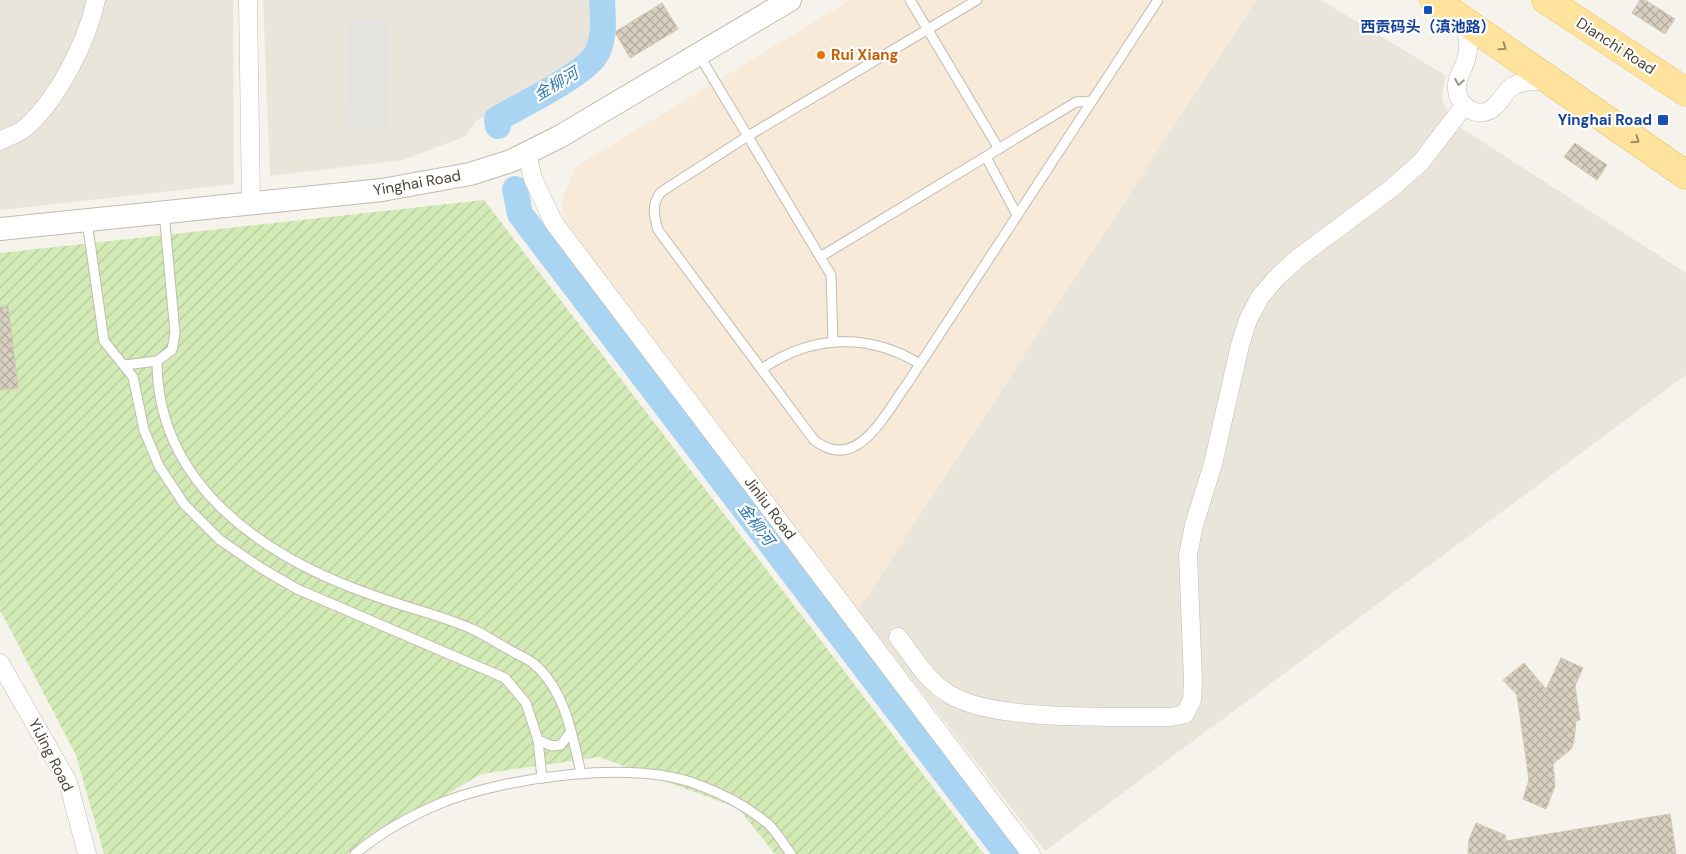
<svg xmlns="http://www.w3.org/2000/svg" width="1686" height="854" font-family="'DM Sans','Noto Sans SC',sans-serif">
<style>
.residential{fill:#eae5da}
.commercial{fill:#f7ead8}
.garden{fill:url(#garden-furrows)}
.parking{fill:#e5e3e0}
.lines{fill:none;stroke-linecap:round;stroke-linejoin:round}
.river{stroke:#a9d4f2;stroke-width:26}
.building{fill:url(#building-cross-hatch);stroke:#d3c7b4}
.service-casing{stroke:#c2bbae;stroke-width:11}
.minor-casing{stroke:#c2bbae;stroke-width:19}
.tertiary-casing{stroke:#c2bbae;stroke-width:24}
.primary-casing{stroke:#e6c16a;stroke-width:29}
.service{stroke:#fff;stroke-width:9}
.minor{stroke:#fff;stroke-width:18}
.tertiary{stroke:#fff;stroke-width:22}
.primary{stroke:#ffe39c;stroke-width:28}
.oneway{stroke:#9c8c66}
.oneway2{stroke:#9c9892}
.transit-dot{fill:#1a4fb4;stroke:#fff;stroke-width:2}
.food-dot{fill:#e8710a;stroke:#fff;stroke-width:2}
.labels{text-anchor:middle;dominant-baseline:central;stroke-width:4.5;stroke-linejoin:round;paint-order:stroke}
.transit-label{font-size:15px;font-weight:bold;fill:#164399;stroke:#fff}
.street-label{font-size:15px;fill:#4b4439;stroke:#fff}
.food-label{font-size:15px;font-weight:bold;fill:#c56008;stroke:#fff;text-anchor:start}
.water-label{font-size:16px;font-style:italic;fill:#2e7ab2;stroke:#fff}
</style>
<defs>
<pattern id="garden-furrows" width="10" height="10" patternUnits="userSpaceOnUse" patternTransform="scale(1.25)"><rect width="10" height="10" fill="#d2eab5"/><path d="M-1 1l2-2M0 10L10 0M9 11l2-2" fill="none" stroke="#b6ca9c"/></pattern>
<pattern id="building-cross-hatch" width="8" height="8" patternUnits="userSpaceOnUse" patternTransform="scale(1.25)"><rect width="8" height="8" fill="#d8cfc1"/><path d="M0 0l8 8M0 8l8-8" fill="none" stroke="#b1aa9e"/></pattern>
</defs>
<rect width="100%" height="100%" fill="#f6f3ec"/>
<g class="residential">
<path d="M0 0H233L234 184 0 210Z"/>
<path d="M263 0H594L595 34 582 58 476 121 466 136 403 160 270 176Z"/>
<path d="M1256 0H1321L1445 75 1442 99 1452 122 1686 273V375L1045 851 858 610Z"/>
</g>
<path class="commercial" d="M850 0H1256L858 610 563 225 562 199 577 166Z"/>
<path class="garden" d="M484 200 984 854H775L738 808 599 757 481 774 346 854H104L76 755 0 610V253Z"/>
<path class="parking" d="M347 19H389L388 128H346Z"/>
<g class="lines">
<g class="river">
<path d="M498 126 497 119C519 106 587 74 597 53 605 36 603 18 602 0"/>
<path d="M515 189 520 214 1007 854"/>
</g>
</g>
<g class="building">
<path d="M1640 0H1645L1675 19 1665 34 1632 13Z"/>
<path d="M662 3 678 29 630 58 615 32Z"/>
<path d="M1575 143 1607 165 1597 180 1564 157Z"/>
<path d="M8 306 18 388 0 390V307Z"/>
<path d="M1561 658 1583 668 1575 686 1580 720 1576 721 1574 742 1571 749 1553 764 1555 786 1546 809 1523 799 1529 780 1517 695 1503 680 1524 663 1546 689Z"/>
<path d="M1670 814 1676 854H1468L1469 840 1476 823 1505 835 1506 841Z"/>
</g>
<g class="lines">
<defs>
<g id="service">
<path d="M910 0 999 149"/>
<path d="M977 0 748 136 661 192C651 205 654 216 658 230L814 440C857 474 885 414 907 384L1158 0"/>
<path d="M699 55 831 275 833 341"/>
<path d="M986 157 1017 215"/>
<path d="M87 221 104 341 133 377 144 430 159 466 184 504 220 540 261 568 297 589 505 678 526 703 538 740 542 778"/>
<path d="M820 257 1076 102 1092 101"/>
<path d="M157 361C157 487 267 559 375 596 407 608 441 615 472 629 484 634 496 643 508 649 516 654 527 658 534 664 565 690 573 737 581 774"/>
<path d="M125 365 157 361 172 350 175 333 164 212"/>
<path d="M762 369C811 335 868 332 920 364"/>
<path d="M538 740 552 746 561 745 571 731"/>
<path d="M355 854C381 832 414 814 446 801 510 777 632 760 696 784 721 793 748 807 768 824 777 832 784 845 791 854"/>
</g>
<g id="minor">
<path d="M248 0 251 203"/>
<path d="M1462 19C1467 33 1471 45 1466 60 1463 70 1456 78 1457 89 1458 108 1480 121 1495 106 1502 100 1505 91 1513 86 1523 80 1538 81 1550 81"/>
<path d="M0 141C7 137 17 134 24 129 57 101 87 42 96 0"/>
<path d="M527 153 533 179 554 223 1031 854"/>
<path d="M898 637C913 657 927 681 949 694 992 722 1116 716 1171 717L1185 714 1192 700 1193 680 1188 555 1194 525 1213 464 1240 345 1248 320 1260 297 1277 277 1298 258 1392 188 1421 162 1464 106"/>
<path d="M0 663 68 782 87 854"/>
</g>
<path id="tertiary" d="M0 229 382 190 470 174 511 161 559 137 790 0"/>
<g id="primary">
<path d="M1434 0 1686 175"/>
<path d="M1546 0 1686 92"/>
</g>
</defs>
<use href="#service" class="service-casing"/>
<use href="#minor" class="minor-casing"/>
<use href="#tertiary" class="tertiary-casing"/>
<use href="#primary" class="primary-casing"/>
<use href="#service" class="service"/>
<use href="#minor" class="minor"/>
<use href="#tertiary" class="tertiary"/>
<use href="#primary" class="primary"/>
</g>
<defs><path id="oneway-chevron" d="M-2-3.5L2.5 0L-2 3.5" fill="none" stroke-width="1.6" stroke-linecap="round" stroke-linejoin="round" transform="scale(1.25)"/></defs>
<g class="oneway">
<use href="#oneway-chevron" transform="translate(1503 47) rotate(35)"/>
<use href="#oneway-chevron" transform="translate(1636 140) rotate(35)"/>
</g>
<use class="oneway2" href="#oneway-chevron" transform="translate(1459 82) rotate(100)"/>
<g class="transit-dot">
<rect x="1423" y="5" width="10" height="10" rx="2.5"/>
<rect x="1657" y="114" width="12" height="12" rx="2.5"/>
</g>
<circle class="food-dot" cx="821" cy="55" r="5"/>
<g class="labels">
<g class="transit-label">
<text x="1428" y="27">西贡码头（滇池路）</text>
<text x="1652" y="120" text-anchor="end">Yinghai Road</text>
</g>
<g class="street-label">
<text transform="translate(1616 46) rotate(33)">Dianchi Road</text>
<text transform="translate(417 183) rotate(-10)">Yinghai Road</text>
<text transform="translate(770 508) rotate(53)">Jinliu Road</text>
<text transform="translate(51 755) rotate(63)">YiJing Road</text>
</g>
<g class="food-label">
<text x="831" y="55">Rui Xiang</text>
</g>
<g class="water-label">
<text transform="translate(556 84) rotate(-31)">金柳河</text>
<text transform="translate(756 524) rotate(53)">金柳河</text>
</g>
</g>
</svg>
